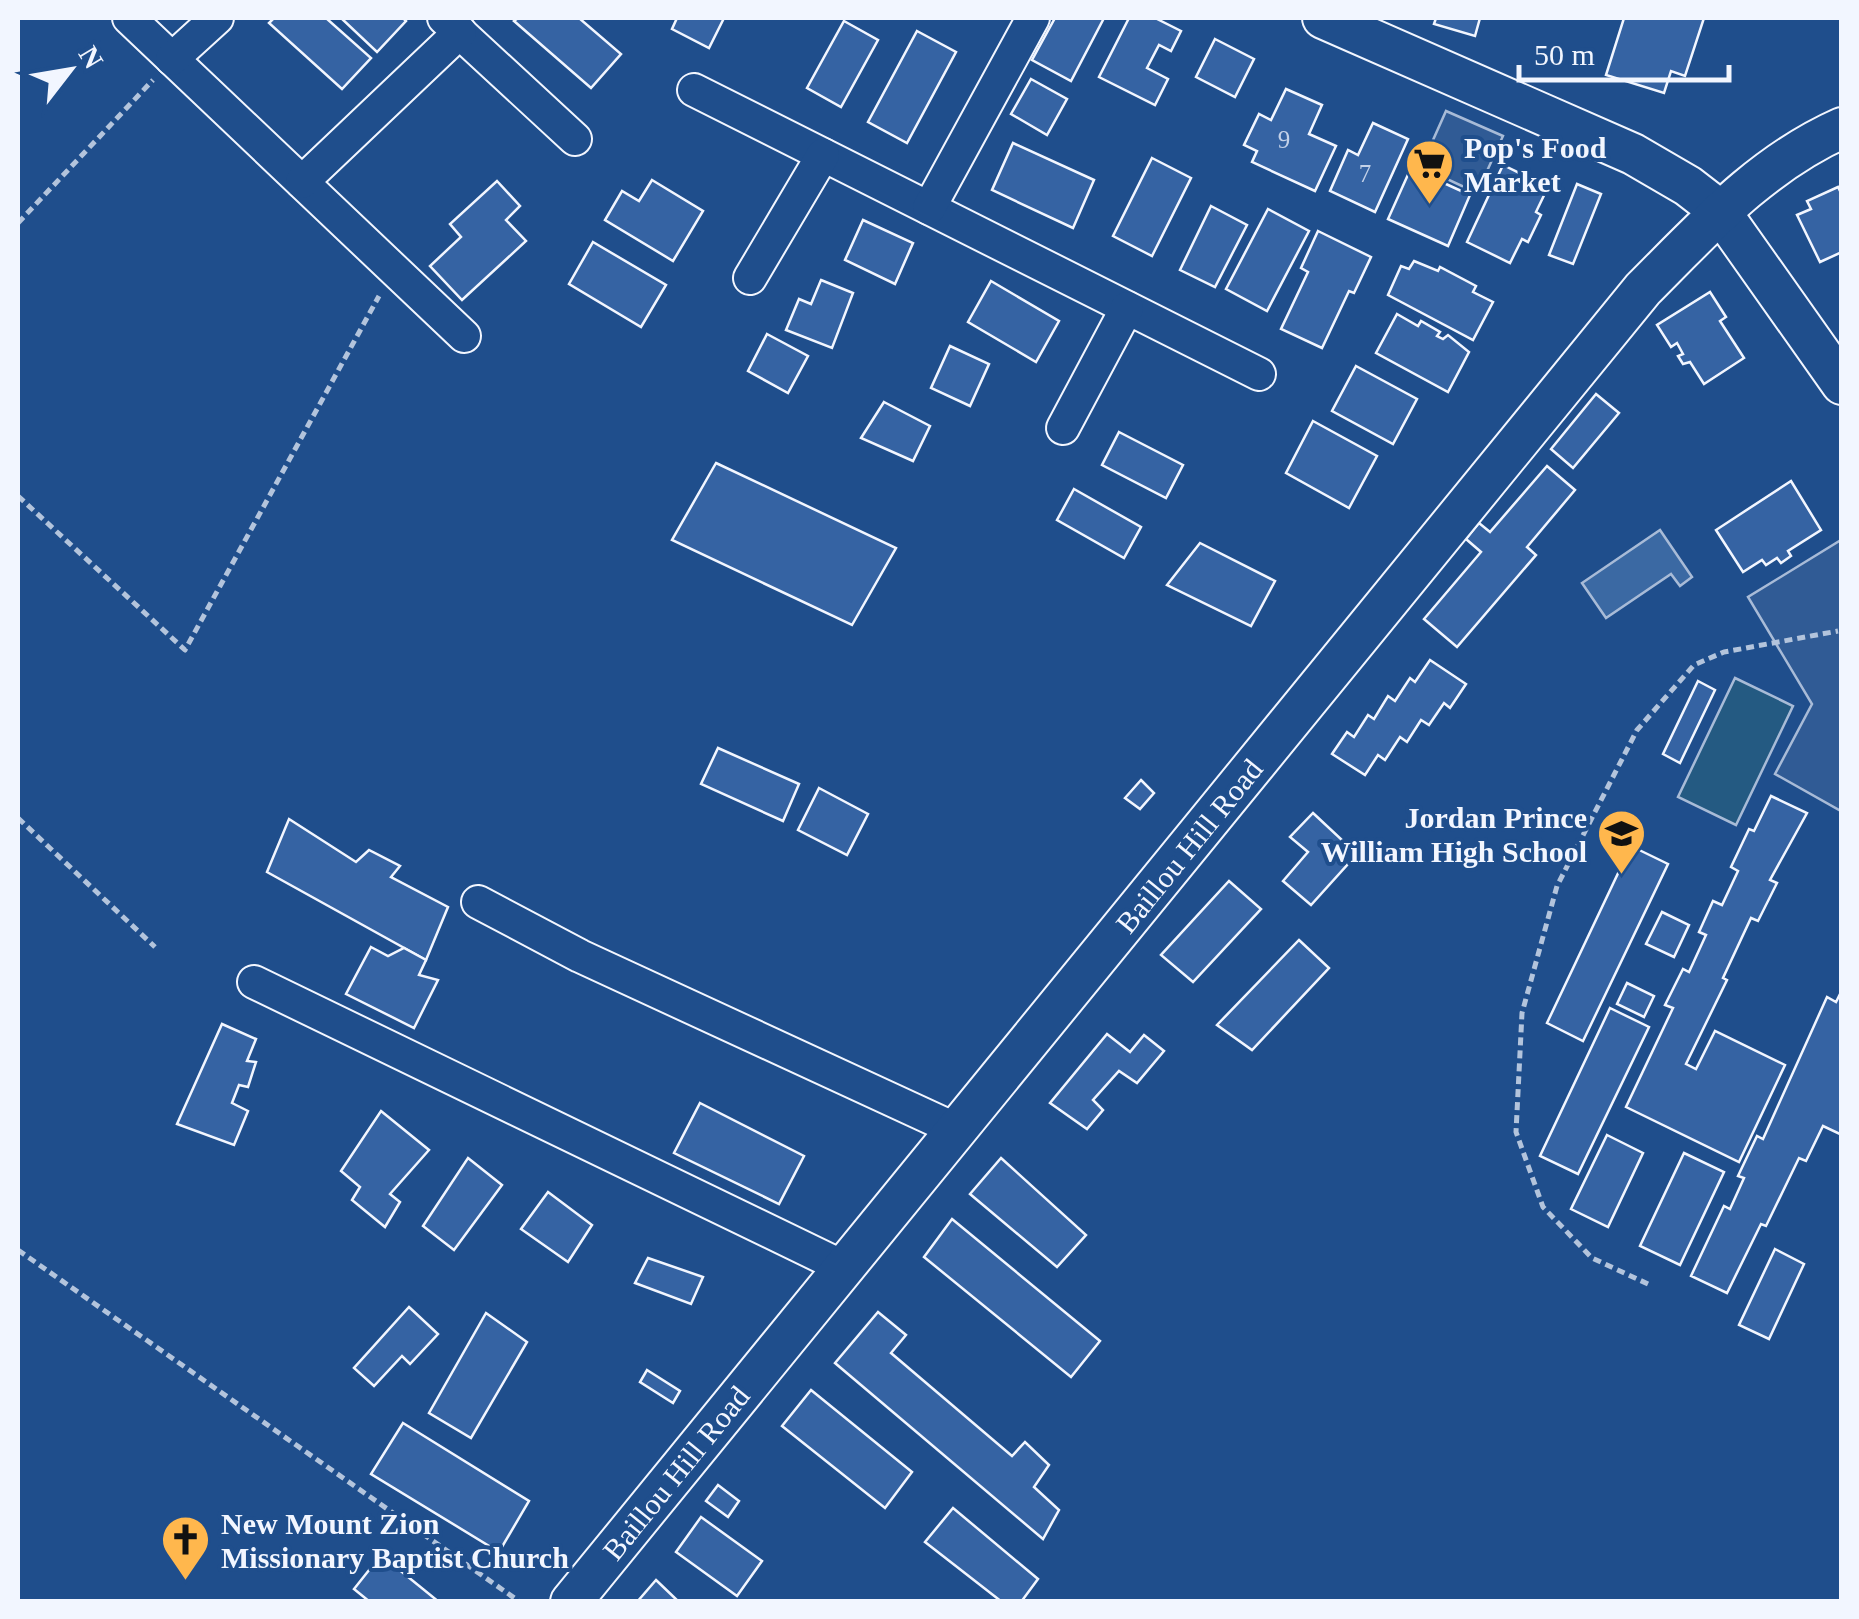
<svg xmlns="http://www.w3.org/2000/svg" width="1859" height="1619" font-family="Georgia,serif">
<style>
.green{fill:#245a82;stroke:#a8bbd7;stroke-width:2.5}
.parking{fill:#305b95;stroke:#a8bbd7;stroke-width:2.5}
.water{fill:#3b69a3;stroke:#a8bbd7;stroke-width:2.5}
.building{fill:#3563a3;stroke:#f2f6ff;stroke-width:2.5}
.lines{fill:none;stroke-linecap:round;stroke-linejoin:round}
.minor-casing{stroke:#f2f6ff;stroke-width:36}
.major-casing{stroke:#f2f6ff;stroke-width:44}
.path{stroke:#b3c4dc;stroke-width:5;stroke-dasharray:8 5;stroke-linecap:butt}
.minor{stroke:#1f4e8c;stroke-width:32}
.major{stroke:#1f4e8c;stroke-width:40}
.labels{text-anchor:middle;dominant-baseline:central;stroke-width:8;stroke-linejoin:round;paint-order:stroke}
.number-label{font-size:25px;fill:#c3d1e8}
.poi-label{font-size:30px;font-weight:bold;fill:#f2f6ff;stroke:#1f4e8c;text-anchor:start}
.street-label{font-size:30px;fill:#f2f6ff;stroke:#1f4e8c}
</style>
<rect width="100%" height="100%" fill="#1f4e8c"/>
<path class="green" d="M1735 678 1793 706 1736 825 1678 797Z"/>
<g class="parking">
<path d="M1446 111 1503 136 1477 193 1421 167Z"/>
<path d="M1841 540V811L1775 774 1812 704 1748 597Z"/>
</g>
<path class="water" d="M1660 530 1692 577 1680 586 1671 574 1606 618 1582 583Z"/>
<g class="building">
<path d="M274 18H326L371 58 342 89 269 23Z"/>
<path d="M341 18H403L406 21 377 52Z"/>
<path d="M518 18H579L621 54 591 88 514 21Z"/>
<path d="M677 18H724L709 48 672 29Z"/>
<path d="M1055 18H1104L1071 81 1032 60Z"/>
<path d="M1129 18H1155L1181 31 1171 51 1159 45 1147 68 1168 79 1155 105 1099 77Z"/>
<path d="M1436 18H1480L1475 36 1434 24Z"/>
<path d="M1624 18H1704L1685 76 1671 71 1664 93 1606 75Z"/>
<path d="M844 21 878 40 841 107 807 88Z"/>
<path d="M917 31 956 52 907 143 868 122Z"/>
<path d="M1215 39 1254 59 1235 97 1196 77Z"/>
<path d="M1031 79 1067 99 1047 135 1011 114Z"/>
<path d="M1286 89 1322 105 1309 134 1336 146 1315 191 1252 162 1257 151 1244 145 1259 114 1271 120Z"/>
<path d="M1373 123 1408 139 1375 212 1330 191 1348 150 1358 155Z"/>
<path d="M1013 143 1094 180 1073 228 992 190Z"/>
<path d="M1152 158 1191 178 1152 256 1113 236Z"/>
<path d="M1503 165 1548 187 1536 212 1541 215 1528 242 1522 239 1510 263 1467 242Z"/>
<path d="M1411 168 1470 195 1448 246 1388 219Z"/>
<path d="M652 180 703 211 673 261 605 220 622 191 639 201Z"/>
<path d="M497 181 520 206 506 220 526 241 462 300 430 266 461 237 450 224Z"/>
<path d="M1577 184 1601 194 1573 264 1549 255Z"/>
<path d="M1838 187 1842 195V252L1820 262 1797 215 1811 209 1807 201Z"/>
<path d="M1211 206 1247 225 1215 287 1180 270Z"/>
<path d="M1268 209 1309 231 1267 311 1226 289Z"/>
<path d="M863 220 913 243 895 284 845 260Z"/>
<path d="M1318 231 1371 257 1354 293 1349 291 1322 348 1281 329 1308 272 1301 268Z"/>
<path d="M593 242 666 285 641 327 569 284Z"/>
<path d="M1414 261 1438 271 1440 267 1476 286 1473 292 1493 302 1473 340 1388 295 1401 266 1409 269Z"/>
<path d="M821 280 853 293 832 348 786 330 799 299 811 304Z"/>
<path d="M991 281 1059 321 1036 362 968 322Z"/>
<path d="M1710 292 1726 317 1720 321 1744 358 1704 384 1690 362 1683 364 1678 356 1683 354 1677 343 1671 347 1657 325Z"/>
<path d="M1397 314 1418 326 1421 321 1440 332 1437 336 1443 339 1448 335 1469 352 1448 392 1376 353Z"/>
<path d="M767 334 808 356 788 393 748 371Z"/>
<path d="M950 346 989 364 970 406 931 388Z"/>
<path d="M1356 366 1417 399 1393 444 1332 411Z"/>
<path d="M1596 394 1619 413 1573 468 1551 449Z"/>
<path d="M884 402 930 426 913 461 861 438Z"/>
<path d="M1313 421 1377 456 1349 508 1286 473Z"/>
<path d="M1119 432 1183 465 1166 498 1102 465Z"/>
<path d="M716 463 896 548 852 625 672 540Z"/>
<path d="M1547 466 1575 490 1527 547 1536 555 1457 647 1424 619 1481 552 1466 539 1479 523 1490 532Z"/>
<path d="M1791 481 1821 530 1788 551 1791 556 1781 563 1777 558 1766 565 1762 560 1743 572 1716 530Z"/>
<path d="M1074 489 1141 527 1124 558 1057 520Z"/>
<path d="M1200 543 1275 581 1251 626 1167 585Z"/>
<path d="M1430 660 1466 684 1450 708 1444 703 1429 725 1421 720 1407 742 1400 737 1385 760 1378 755 1365 775 1332 754 1347 732 1354 737 1368 715 1374 719 1388 696 1395 701 1410 678 1415 682Z"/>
<path d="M1698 681 1715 690 1680 763 1663 754Z"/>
<path d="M718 748 799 784 783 821 701 784Z"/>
<path d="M1141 780 1154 793 1140 809 1125 798Z"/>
<path d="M819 788 868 814 847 855 798 830Z"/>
<path d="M1771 796 1807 813 1770 880 1777 883 1758 921 1751 918 1723 978 1727 980 1686 1064 1696 1069 1715 1031 1785 1065 1739 1162 1626 1107 1673 1008 1665 1005 1683 969 1689 972 1706 935 1699 932 1713 901 1722 905 1738 871 1731 867 1749 829 1754 831Z"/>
<path d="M1313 813 1357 854 1311 905 1283 881 1308 852 1290 837Z"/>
<path d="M289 819 356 862 369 850 400 866 391 877 448 907 426 960 267 872Z"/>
<path d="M1631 846 1668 864 1583 1041 1547 1023Z"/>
<path d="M1229 881 1261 909 1193 982 1161 955Z"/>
<path d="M1662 912 1689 925 1674 957 1646 944Z"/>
<path d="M1299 940 1329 968 1252 1050 1217 1025Z"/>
<path d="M371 947 388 956 404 948 426 960 419 975 438 980 414 1028 346 994Z"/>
<path d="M1627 983 1654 996 1644 1017 1617 1004Z"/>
<path d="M1842 990V1135L1823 1126 1806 1161 1799 1158 1766 1226 1761 1224 1727 1293 1691 1276 1724 1206 1730 1209 1744 1178 1738 1176 1757 1136 1763 1139 1827 997 1836 1002Z"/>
<path d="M1610 1008 1649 1027 1578 1174 1540 1156Z"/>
<path d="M222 1024 256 1039 247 1061 256 1062 248 1087 239 1085 232 1103 248 1111 234 1145 177 1124Z"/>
<path d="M1107 1034 1130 1052 1144 1035 1164 1051 1137 1083 1119 1071 1093 1100 1103 1110 1087 1129 1050 1103Z"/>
<path d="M700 1103 804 1156 779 1204 674 1153Z"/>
<path d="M381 1111 429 1150 390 1194 400 1202 385 1227 352 1200 360 1187 341 1171Z"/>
<path d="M1607 1135 1643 1153 1608 1227 1571 1209Z"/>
<path d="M1684 1153 1724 1172 1680 1265 1640 1246Z"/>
<path d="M468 1158 502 1185 454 1250 423 1226Z"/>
<path d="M1001 1158 1086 1235 1057 1267 970 1194Z"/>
<path d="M548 1192 592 1225 568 1262 521 1229Z"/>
<path d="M952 1219 1100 1341 1071 1377 924 1257Z"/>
<path d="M1775 1249 1804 1264 1769 1339 1739 1325Z"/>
<path d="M648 1258 703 1277 691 1304 635 1283Z"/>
<path d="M409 1307 438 1334 410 1364 402 1356 374 1386 354 1368Z"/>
<path d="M878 1312 906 1335 891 1353 1012 1456 1025 1442 1049 1465 1034 1487 1059 1510 1043 1539 835 1363Z"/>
<path d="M486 1313 527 1342 471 1438 429 1413Z"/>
<path d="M647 1370 680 1391 673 1403 640 1382Z"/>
<path d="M811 1390 912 1472 885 1508 782 1426Z"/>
<path d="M403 1423 529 1501 499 1552 371 1474Z"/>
<path d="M718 1485 739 1501 728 1517 706 1501Z"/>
<path d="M953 1508 1038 1579 1021 1602H1002L925 1542Z"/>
<path d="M701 1517 762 1561 737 1596 676 1552Z"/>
<path d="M381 1555 439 1602H370L354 1589Z"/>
<path d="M656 1580 679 1602H637Z"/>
</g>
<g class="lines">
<defs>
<g id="minor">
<path d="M129 18 464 336"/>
<path d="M444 18 575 139"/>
<path d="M172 59 217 18"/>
<path d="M694 90 1259 374"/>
<path d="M302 182 460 32"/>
<path d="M929 208 1033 18"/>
<path d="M750 278 823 155"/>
<path d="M1063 428 1127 308"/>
<path d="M478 902 580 956 957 1130"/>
<path d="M254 982 845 1268"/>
</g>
<g id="major">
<path d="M1323 18 1633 154 1688 186 1719 210 1842 384"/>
<path d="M571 1602 1643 289C1704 228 1761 164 1842 128"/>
</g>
</defs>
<use href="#minor" class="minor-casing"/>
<use href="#major" class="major-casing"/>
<g class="path">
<path d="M18 223 153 80"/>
<path d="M18 496 185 650 379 296"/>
<path d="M18 818 155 947"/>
<path d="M18 1250 520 1602"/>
<path d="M1648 1284 1592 1258 1543 1207 1516 1132 1522 1013 1557 886 1637 730 1694 665 1724 652 1838 631"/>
</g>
<use href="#minor" class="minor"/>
<use href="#major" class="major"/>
</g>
<defs>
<symbol id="supermarket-pin" viewBox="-11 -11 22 30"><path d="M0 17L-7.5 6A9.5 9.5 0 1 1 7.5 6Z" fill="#ffb74d" stroke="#1f4e8c"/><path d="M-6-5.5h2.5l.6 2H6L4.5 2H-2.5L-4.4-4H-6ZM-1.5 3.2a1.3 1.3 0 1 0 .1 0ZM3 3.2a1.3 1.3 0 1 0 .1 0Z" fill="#111"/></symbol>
<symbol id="school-pin" viewBox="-11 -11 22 30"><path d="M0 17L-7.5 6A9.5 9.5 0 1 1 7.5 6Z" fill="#ffb74d" stroke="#1f4e8c"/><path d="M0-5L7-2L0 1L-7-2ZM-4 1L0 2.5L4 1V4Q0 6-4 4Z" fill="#111"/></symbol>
<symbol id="church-pin" viewBox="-11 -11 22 30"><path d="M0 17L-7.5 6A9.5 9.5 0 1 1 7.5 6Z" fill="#ffb74d" stroke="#1f4e8c"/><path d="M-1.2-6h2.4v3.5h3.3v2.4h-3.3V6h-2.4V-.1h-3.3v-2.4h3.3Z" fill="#111"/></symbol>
</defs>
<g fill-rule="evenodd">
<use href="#supermarket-pin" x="1402" y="136" width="55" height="75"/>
<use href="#school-pin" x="1594" y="806" width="55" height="75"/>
<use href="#church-pin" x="158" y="1512" width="55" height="75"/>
</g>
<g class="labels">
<g class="number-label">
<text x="1284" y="139">9</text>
<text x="1365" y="173">7</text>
</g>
<g class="poi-label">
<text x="1464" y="147">Pop's Food<tspan x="1464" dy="34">Market</tspan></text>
<text x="1587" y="817" text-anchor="end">Jordan Prince<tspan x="1587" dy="34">William High School</tspan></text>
<text x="221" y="1523">New Mount Zion<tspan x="221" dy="34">Missionary Baptist Church</tspan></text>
</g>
<g class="street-label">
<text transform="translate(1189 846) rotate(-51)">Baillou Hill Road</text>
<text transform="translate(676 1473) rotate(-51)">Baillou Hill Road</text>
</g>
</g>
<rect width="1859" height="1619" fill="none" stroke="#f2f6ff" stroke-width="40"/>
<g transform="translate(70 70) rotate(59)" stroke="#1f4e8c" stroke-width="8" paint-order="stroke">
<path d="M0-8L18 38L0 25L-18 38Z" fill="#f2f6ff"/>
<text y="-15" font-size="28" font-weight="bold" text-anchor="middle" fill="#f2f6ff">N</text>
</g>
<path d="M1519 65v15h210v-15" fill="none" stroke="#f2f6ff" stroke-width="5"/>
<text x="1534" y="65" font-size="30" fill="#f2f6ff" stroke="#1f4e8c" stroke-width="8" paint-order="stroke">50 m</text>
</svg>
